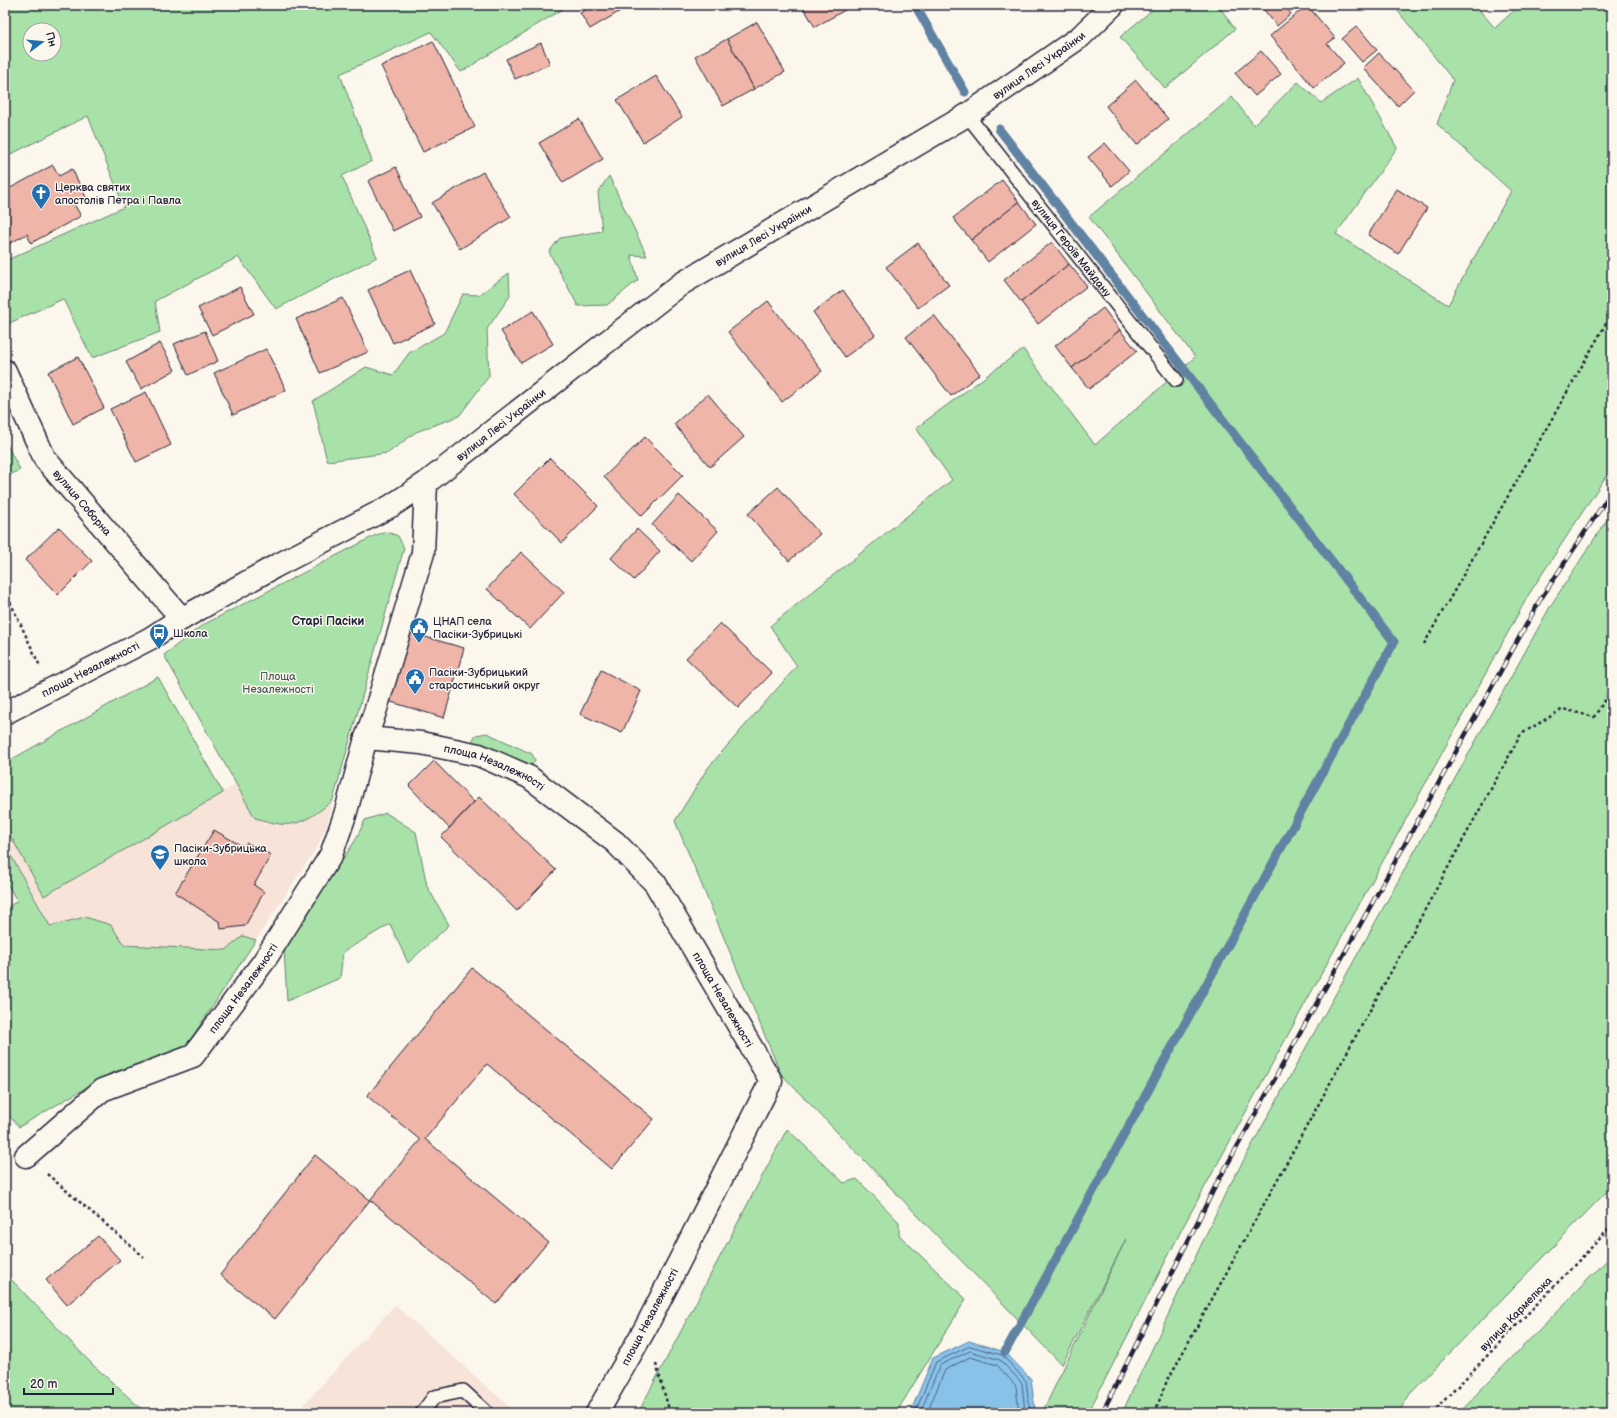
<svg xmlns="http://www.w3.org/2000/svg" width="1617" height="1418" font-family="'Balsamiq Sans',sans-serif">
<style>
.built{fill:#f7e3d8}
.green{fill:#a9e2a8;stroke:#668272;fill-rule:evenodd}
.water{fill:#89c2e8;stroke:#6082a3}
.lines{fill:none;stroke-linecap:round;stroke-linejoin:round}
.shore{stroke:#4b6280;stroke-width:1}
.stream{stroke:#6082a3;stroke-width:9}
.building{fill:#eeb5a8;stroke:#22223b}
.lane-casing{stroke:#22223b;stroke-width:16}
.street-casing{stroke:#22223b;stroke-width:25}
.secondary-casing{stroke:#22223b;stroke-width:25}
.path{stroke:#22223b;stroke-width:2.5;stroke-dasharray:3 3;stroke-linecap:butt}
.lane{stroke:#fbf7ec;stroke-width:13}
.street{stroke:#fbf7ec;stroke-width:22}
.secondary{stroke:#fbf7ec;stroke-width:22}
.rail-casing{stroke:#22223b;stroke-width:4.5}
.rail{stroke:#fbf7ec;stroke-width:3;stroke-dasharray:9;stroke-linecap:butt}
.labels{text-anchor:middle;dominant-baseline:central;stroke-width:3;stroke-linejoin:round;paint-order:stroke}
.street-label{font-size:11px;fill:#22223b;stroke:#fbf7ec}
.poi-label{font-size:11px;fill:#22223b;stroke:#fbf7ec;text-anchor:start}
.park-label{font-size:11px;fill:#4a5c5c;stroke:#fbf7ec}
.neighbourhood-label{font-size:12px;font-weight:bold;fill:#22223b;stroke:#fbf7ec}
</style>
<rect width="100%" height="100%" fill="#fbf7ec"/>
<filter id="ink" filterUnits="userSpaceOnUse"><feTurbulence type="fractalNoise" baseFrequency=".025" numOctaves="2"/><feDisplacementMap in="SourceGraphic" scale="8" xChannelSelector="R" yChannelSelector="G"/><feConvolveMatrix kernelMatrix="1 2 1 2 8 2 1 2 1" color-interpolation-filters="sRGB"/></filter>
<g filter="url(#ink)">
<g class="built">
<path d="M158 677 223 792 236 784 255 818 315 815 333 800 326 828 317 847 185 1048 103 1076 50 926 5 845V763Z"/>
<path d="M395 1305 516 1413H296Z"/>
</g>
<g class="green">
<path d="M5 5H569L461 72 431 32 340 74 372 161 342 176 377 257 276 309 238 257 155 301 160 332 92 358 63 299 5 325V261L124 207 88 116 5 157ZM30 30H54V54H30Z"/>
<path d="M1158 5H1218L1235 29 1165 88 1120 37Z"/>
<path d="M1393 5H1475L1495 28 1520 5H1612V467L1529 594 1184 1225 1088 1413H1042L1126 1239 1062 1365 781 1074 675 821 707 769 797 666 770 626 952 480 916 428 1023 349 1095 445 1195 357 1089 217 1232 97 1254 125 1298 82 1321 103 1358 78 1397 148 1336 234 1448 305 1511 191 1437 124 1453 80Z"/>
<path d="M609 176 647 256 631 255 638 280 607 305 578 306 549 252 560 238 602 231 598 192Z"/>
<path d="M509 273 510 296 487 329 489 376 459 416 416 432 388 453 327 461 313 401 366 367 393 375 409 353 444 333 463 294 479 295Z"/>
<path d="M5 441 20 470 5 477Z"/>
<path d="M1612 512V1186L1410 1394 1398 1413H1122L1226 1192 1551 605Z"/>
<path d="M387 532 398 536 404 548 333 800C319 812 301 827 280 824 272 823 263 820 255 818L164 655 201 626 376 535Z"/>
<path d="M158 677 223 793 44 896 5 826V763Z"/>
<path d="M487 733 532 754 535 760 532 765 518 772 465 752 476 735Z"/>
<path d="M386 813 416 832 427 886 449 925 408 963 390 924 343 952 340 978 287 1001 284 949 322 890 355 841 365 820Z"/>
<path d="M5 845 50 926 85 917 111 925 124 945 226 950 243 936 256 940 185 1048 111 1073 19 1127 5 1111V909L17 901 5 880Z"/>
<path d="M787 1129 844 1183 857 1179 899 1222V1235L966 1299 896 1413H638Z"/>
<path d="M1612 1255V1413H1458Z"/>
<path d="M5 1273 93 1365 146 1413H5Z"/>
</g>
<path class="water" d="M969 1341 1005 1352 1031 1379 1035 1410 1033 1413H910L933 1358Z"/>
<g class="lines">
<g class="shore">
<path d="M915 1413 936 1362 970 1346 1002 1355 1026 1381 1030 1413"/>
<path d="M920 1413 940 1365 970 1351 1000 1360 1022 1383 1025 1413"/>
<path d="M927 1413 945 1370 970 1357 997 1365 1016 1386 1019 1413"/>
</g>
<g class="stream">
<path d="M915 5 965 92"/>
<path d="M999 129 1394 642 1005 1352"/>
</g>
</g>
<g class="building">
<path d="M594 5H625L627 7 590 29 580 13Z"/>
<path d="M802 5H851L852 6 815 27Z"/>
<path d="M1260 5H1284L1291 14 1277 26Z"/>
<path d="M1307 5 1335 38 1327 44 1344 63 1314 88 1270 36Z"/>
<path d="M757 22 785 72 754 89 727 39Z"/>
<path d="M1357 26 1377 50 1362 62 1342 39Z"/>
<path d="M727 39 754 89 723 106 695 56Z"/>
<path d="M433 41 475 127 423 152 381 66Z"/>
<path d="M541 43 550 64 515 79 506 59Z"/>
<path d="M1261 51 1281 74 1255 96 1235 73Z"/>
<path d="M1379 53 1414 90 1398 106 1363 68Z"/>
<path d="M656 76 682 117 643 142 617 100Z"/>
<path d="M1136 80 1168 119 1137 145 1106 106Z"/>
<path d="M579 119 603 159 563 183 539 143Z"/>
<path d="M1105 143 1129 171 1112 186 1088 157Z"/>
<path d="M53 165 59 176 72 169 86 197 74 204 81 216 31 243 27 234 5 246V202L8 200 5 191Z"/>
<path d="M396 167 420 217 393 231 368 181Z"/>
<path d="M483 172 511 217 460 249 432 203Z"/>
<path d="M1002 180 1019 202 971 240 953 218Z"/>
<path d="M1397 189 1427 208 1398 254 1368 235Z"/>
<path d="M1019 202 1036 224 988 262 971 240Z"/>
<path d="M1052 242 1069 264 1021 302 1004 280Z"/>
<path d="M918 243 949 285 918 308 886 267Z"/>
<path d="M1069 264 1087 286 1038 324 1021 302Z"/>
<path d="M410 270 435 324 393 343 368 290Z"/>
<path d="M240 287 254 314 212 335 198 308Z"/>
<path d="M843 290 875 335 845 357 813 312Z"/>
<path d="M343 298 368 352 320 373 296 319Z"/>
<path d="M768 301 822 371 782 402 728 332Z"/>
<path d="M1103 308 1120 330 1072 368 1055 346Z"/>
<path d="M533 311 553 344 521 363 501 331Z"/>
<path d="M934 315 980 374 951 396 906 337Z"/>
<path d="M1120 330 1137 351 1089 389 1072 368Z"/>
<path d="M205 331 218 361 188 375 174 344Z"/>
<path d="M160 343 175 370 141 389 126 362Z"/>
<path d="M266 349 286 390 233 415 214 373Z"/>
<path d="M78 357 104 408 73 424 48 372Z"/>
<path d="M146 392 171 445 136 462 110 409Z"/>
<path d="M708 394 744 437 710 467 674 424Z"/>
<path d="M645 437 683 475 642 516 604 477Z"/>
<path d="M550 458 598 506 562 543 514 494Z"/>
<path d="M778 487 820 534 789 561 748 514Z"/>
<path d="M679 495 718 531 691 561 652 525Z"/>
<path d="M59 527 92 561 58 595 25 560Z"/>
<path d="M637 529 660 551 634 580 611 558Z"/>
<path d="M521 552 564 592 530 629 487 589Z"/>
<path d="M720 623 772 673 738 708 686 658Z"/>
<path d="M408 632 464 648 444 718 388 701Z"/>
<path d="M601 670 641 691 622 733 580 714Z"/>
<path d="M434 761 474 802 449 828 409 786Z"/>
<path d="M479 797 556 870 517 911 441 837Z"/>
<path d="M214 830 242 846 247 843 271 855 254 885 264 892 245 926 221 929 220 922 175 893Z"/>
<path d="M472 968 654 1119 612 1169 487 1064 425 1139 548 1242 496 1304 370 1200 420 1140 367 1096Z"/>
<path d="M315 1155 370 1200 275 1319 220 1275Z"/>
<path d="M98 1236 120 1260 67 1305 46 1280Z"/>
</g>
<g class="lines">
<defs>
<g id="lane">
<path id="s1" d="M967 115 1176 380"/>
<path d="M422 1413 434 1397 463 1391 487 1413"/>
</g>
<g id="street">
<path id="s2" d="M5 371 45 459 182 619"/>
<path id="s3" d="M366 738 421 743 479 755 529 777 615 842 655 883 771 1081 646 1327 597 1413"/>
<path id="s4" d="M26 1156 102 1090 193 1056 264 961 331 855 345 815 366 738 375 712 423 553 426 483"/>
</g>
<g id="secondary">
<path id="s5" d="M5 713 151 638 174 623 274 567 391 506 426 483 681 284 967 115 1080 37 1113 5"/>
</g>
</defs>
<use href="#lane" class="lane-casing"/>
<use href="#street" class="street-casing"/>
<use href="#secondary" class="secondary-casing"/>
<g class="path">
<path d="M5 591 40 666"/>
<path d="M1424 644 1612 313"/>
<path d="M47 1174 144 1257"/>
<path d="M656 1364 670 1413"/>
<path d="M1155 1413 1164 1387 1521 734 1563 709 1594 717 1612 689"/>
<path d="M1432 1413 1612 1226"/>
</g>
<use href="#lane" class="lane"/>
<use href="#street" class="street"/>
<use href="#secondary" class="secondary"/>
<defs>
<path id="rail" d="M1102 1413 1216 1185 1540 600 1612 491"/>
</defs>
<use href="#rail" class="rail-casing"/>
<use href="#rail" class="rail"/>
</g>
</g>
<defs>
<symbol id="church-pin" viewBox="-11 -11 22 30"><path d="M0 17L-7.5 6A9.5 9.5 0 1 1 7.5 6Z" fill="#1f6fb2" stroke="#fbf7ec"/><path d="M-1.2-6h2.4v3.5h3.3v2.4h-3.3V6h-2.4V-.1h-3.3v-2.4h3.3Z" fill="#fff"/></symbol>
<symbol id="civic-pin" viewBox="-11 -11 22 30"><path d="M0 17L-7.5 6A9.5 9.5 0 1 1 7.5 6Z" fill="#1f6fb2" stroke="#fbf7ec"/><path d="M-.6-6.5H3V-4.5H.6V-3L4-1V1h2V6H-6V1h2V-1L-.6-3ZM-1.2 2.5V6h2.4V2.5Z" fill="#fff"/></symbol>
<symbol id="bus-pin" viewBox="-11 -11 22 30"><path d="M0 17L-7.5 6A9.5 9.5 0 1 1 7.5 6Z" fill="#1f6fb2" stroke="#fbf7ec"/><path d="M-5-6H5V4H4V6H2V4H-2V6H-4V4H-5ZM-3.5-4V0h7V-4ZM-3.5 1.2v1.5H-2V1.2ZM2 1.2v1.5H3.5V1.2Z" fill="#fff"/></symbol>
<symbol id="school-pin" viewBox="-11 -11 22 30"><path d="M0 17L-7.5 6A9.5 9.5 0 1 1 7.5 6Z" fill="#1f6fb2" stroke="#fbf7ec"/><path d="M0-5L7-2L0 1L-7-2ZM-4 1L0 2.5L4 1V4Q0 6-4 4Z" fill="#fff"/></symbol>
</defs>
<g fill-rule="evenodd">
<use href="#church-pin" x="30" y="182" width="22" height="30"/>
<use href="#civic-pin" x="408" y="616" width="22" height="30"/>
<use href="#bus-pin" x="148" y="622" width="22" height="30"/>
<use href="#civic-pin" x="404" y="667" width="22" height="30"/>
<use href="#school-pin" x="149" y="843" width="22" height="30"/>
</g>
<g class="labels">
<g class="street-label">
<text stroke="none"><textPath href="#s5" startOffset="1223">вулиця Лесі Українки</textPath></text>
<text stroke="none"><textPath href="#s5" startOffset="899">вулиця Лесі Українки</textPath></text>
<text stroke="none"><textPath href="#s1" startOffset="169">вулиця Героїв Майдану</textPath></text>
<text stroke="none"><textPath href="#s5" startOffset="575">вулиця Лесі Українки</textPath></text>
<text stroke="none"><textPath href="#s2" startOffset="154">вулиця Соборна</textPath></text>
<text stroke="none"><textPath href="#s5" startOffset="96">площа Незалежності</textPath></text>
<text stroke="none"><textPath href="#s3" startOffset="133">площа Незалежності</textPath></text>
<text stroke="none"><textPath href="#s4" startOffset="282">площа Незалежності</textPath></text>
<text stroke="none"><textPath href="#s3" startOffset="469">площа Незалежності</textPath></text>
<text transform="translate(1516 1314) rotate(-46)">вулиця Кармелюка</text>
<text transform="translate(650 1317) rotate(-62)">площа Незалежності</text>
</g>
<g class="poi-label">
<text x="55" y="187">Церква святих<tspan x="55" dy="13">апостолів Петра і Павла</tspan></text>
<text x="433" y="621">ЦНАП села<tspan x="433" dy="13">Пасіки-Зубрицькі</tspan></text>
<text x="173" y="633">Школа</text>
<text x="429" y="672">Пасіки-Зубрицький<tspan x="429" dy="13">старостинський округ</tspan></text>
<text x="174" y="848">Пасіки-Зубрицька<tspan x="174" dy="13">школа</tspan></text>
</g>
<g class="park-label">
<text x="278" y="676">Площа<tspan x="278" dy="13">Незалежності</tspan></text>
</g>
<g class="neighbourhood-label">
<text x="328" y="621">Старі Пасіки</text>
</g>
</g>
<rect width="1617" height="1418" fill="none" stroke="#fbf7ec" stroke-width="20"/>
<rect x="10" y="10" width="1597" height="1398" fill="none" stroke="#22223b" stroke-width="1.5" filter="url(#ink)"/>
<g transform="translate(42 42) rotate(74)"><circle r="19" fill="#fbf7ec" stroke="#a4a2a5"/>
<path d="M0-3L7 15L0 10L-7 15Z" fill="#1f6fb2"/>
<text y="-6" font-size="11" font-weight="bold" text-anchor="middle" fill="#22223b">Пн</text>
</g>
<path d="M24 1388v6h89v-6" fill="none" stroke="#22223b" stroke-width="2"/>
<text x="30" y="1388" font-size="12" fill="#22223b" stroke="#fbf7ec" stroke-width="3" paint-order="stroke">20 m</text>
</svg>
